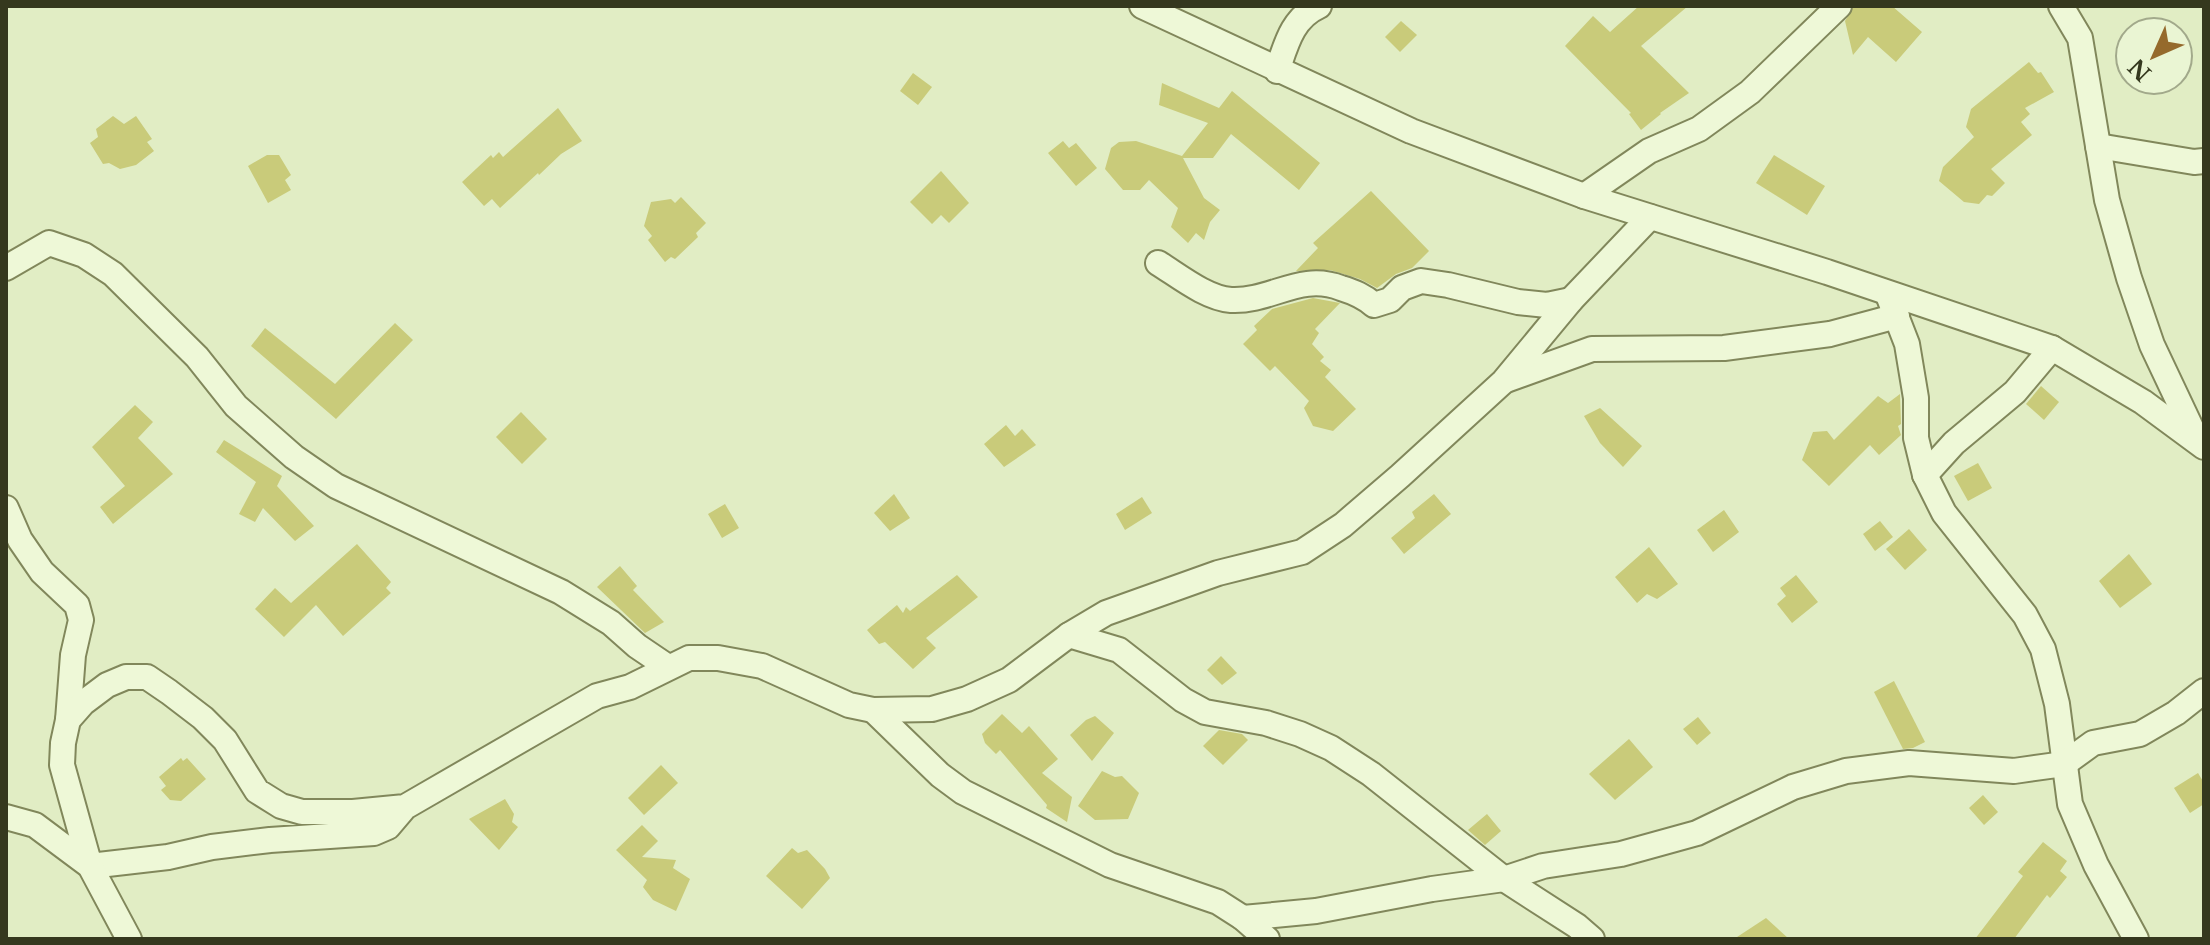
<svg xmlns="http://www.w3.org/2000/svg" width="2210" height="945" font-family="'Libre Baskerville',serif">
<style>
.building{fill:#c9cb7a}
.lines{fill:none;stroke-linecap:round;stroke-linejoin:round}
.minor-casing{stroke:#81875b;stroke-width:28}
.minor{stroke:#eef8d7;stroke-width:24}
</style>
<rect width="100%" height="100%" fill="#e1edc4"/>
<g class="building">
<path d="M1639 6H1688L1641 46 1689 93 1660 113 1661 114 1641 130 1629 114 1631 113 1565 46 1593 16 1610 32Z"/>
<path d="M1854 6H1892L1922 32 1896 62 1868 37 1853 55 1845 21Z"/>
<path d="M1401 21 1417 35 1400 52 1385 37Z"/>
<path d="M2029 62 2038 73 2041 72 2054 92 2025 108 2030 114 2021 122 2032 135 1991 169 2005 183 1992 196 1987 195 1979 204 1964 202 1939 181 1943 167 1974 137 1966 127 1971 109Z"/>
<path d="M913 73 932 87 918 105 900 91Z"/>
<path d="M1162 83 1219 108 1232 91 1320 163 1299 190 1231 134 1213 158H1183L1204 198 1220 210 1210 222 1204 240 1196 233 1188 243 1171 227 1178 208 1149 180 1140 190H1123L1105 169 1111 148 1119 142 1136 141 1182 156 1208 123 1159 105Z"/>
<path d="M558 108 582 141 561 154 539 175 538 173 500 208 492 199 484 206 462 182 491 155 493 158 499 152 503 157Z"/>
<path d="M113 116 124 124 136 116 152 139 147 142 154 151 136 165 120 169 109 163 103 164 90 143 98 137 96 129Z"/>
<path d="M1063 141 1069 148 1076 143 1097 168 1076 186 1048 153Z"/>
<path d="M267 155H279L291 175 285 180 291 190 268 203 248 166Z"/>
<path d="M1774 155 1825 186 1807 215 1756 183Z"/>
<path d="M941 171 969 203 949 223 941 215 932 224 910 202Z"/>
<path d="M1371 191 1429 251 1412 268 1396 274 1377 288 1360 279 1330 270 1296 271 1318 248 1313 243Z"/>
<path d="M681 197 706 223 696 233 698 237 675 259 671 257 665 262 648 240 652 236 644 226 651 202 671 199 675 203Z"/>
<path d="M1313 298 1340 303 1315 329 1319 333 1312 344 1324 357 1320 361 1331 370 1325 377 1356 409 1333 431 1313 426 1304 408 1309 401 1275 366 1270 371 1243 344 1257 330 1254 326 1272 309Z"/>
<path d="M395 323 413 340 336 419 251 346 265 328 335 384Z"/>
<path d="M2041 386 2059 402 2044 420 2026 404Z"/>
<path d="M1900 394 1901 424 1898 426 1901 435 1879 455 1870 445 1829 486 1802 460 1813 432 1827 431 1834 440 1878 396 1888 403Z"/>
<path d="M135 405 153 422 138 438 173 474 113 524 100 507 125 486 92 447Z"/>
<path d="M1600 408 1642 446 1623 467 1600 443 1584 416Z"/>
<path d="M521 412 547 439 522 464 496 437Z"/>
<path d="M1006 425 1015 436 1022 429 1036 445 1004 467 984 444Z"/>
<path d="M224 440 282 476 277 486 314 526 295 541 263 508 255 522 239 514 256 482 216 452Z"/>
<path d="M1978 463 1992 488 1968 501 1954 476Z"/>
<path d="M894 494 910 518 890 531 874 513Z"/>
<path d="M1434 494 1451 514 1404 554 1391 538 1415 518 1412 512Z"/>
<path d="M1142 497 1152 513 1125 530 1116 514Z"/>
<path d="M725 504 739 528 722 538 708 514Z"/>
<path d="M1724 510 1739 532 1713 552 1697 530Z"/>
<path d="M1880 521 1893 537 1875 551 1863 534Z"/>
<path d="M1909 529 1927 550 1905 570 1886 549Z"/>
<path d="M357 544 391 582 386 588 391 593 343 636 316 605 284 637 255 609 275 588 291 603Z"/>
<path d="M1649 547 1678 584 1657 599 1647 594 1637 603 1615 577Z"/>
<path d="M2129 554 2152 584 2120 608 2099 581Z"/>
<path d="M620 566 637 586 633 590 664 622 645 633 597 587Z"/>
<path d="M957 575 978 597 926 638 936 648 913 669 885 642 879 644 867 630 897 605 903 613 906 607 910 611Z"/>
<path d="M1796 575 1818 602 1792 623 1777 604 1786 596 1780 588Z"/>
<path d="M1221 656 1237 673 1222 685 1207 670Z"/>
<path d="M1894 681 1925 742 1913 748 1903 749 1874 692Z"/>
<path d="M1002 714 1022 733 1029 726 1058 759 1042 773 1072 797 1067 822 1046 808 1047 805 1000 750 996 754 985 743 982 734Z"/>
<path d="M1095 716 1114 733 1092 761 1070 735 1086 720Z"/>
<path d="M1698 717 1711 733 1697 745 1683 729Z"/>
<path d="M1219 730 1242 734 1248 740 1223 765 1203 746Z"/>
<path d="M1629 739 1653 767 1615 800 1589 774Z"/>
<path d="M181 758 183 761 187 758 206 779 181 801 170 800 161 790 166 786 159 777Z"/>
<path d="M661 765 678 783 644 815 628 798Z"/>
<path d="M1102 771 1115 777 1122 776 1139 793 1128 819 1095 820 1078 806Z"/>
<path d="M2198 773 2204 783V804L2190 813 2174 788Z"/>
<path d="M1983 795 1998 812 1984 825 1969 808Z"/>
<path d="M505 799 514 814 512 822 518 827 499 850 469 819Z"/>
<path d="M1487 814 1501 831 1485 845 1468 830Z"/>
<path d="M642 825 658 841 642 857 676 860 673 868 690 879 676 911 653 900 643 887 647 880 616 850Z"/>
<path d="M2043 842 2067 861 2060 871 2067 877 2050 898 2047 895 2014 939H1975L2023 876 2018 872Z"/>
<path d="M792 848 798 853 807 850 825 869 830 878 802 909 766 876Z"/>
<path d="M1766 918 1789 939H1734Z"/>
</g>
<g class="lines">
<defs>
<g id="minor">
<path d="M1142 6 1411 131 1584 196 1827 272 2052 348 2143 402 2204 447"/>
<path d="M2061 6 2080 38 2107 200 2129 278 2152 345 2195 436"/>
<path d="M1277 71C1286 45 1292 18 1319 6"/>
<path d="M2098 146 2194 162 2204 161"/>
<path d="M1584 196 1649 151 1699 129 1750 92 1839 6"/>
<path d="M1158 263C1179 276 1206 298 1231 300 1271 302 1300 272 1341 288 1354 292 1364 296 1374 305L1390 300 1402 288 1421 281 1448 285 1518 302 1547 305 1571 300"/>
<path d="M6 268 49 243 84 255 113 274 197 357 236 406 294 457 336 486 561 592 611 623 637 646 668 667"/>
<path d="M1888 295 1907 344 1916 398V438L1925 475 1944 513 2025 615 2043 649 2057 704 2070 804 2096 865 2136 939"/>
<path d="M1506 380 1592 349 1724 348 1830 334 1897 316"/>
<path d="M1925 475 1954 443 2015 392 2052 348"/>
<path d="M6 508 20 540 42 572 77 605 81 620 73 655 68 720"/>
<path d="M1069 635 1119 650 1183 700 1205 712 1266 723 1300 734 1331 748 1371 774 1504 879 1577 926 1592 939"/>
<path d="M873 710 940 775 963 792 1110 865 1218 902 1243 918 1267 939"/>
<path d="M405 807 388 827 374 833 270 840 212 847 168 857 90 866 62 765 63 743 68 720 83 703 107 685 126 677H147L169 692 203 718 225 740 257 791 281 806 302 812H353L405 807 597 696 630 687 689 658H718L762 666 849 705 873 710 932 709 967 699 1009 680 1069 635 1106 613 1218 573 1302 552 1343 525 1400 476 1504 381 1571 300 1650 217"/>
<path d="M6 817 35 825 90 866 129 939"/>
<path d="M1243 918 1316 911 1432 889 1504 879 1543 866 1621 854 1697 833 1793 787 1846 771 1909 763 2014 771 2064 764 2093 743 2140 734 2176 713 2204 691"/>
</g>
</defs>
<use href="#minor" class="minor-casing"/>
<use href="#minor" class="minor"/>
</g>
<rect width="2210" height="945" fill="none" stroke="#35381e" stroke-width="16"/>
<g transform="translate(2154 56) rotate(225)"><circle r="38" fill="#eaf5d3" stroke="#a2a98b" stroke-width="2"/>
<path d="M0-6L14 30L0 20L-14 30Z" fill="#956a2c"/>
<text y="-12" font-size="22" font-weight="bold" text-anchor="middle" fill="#35381e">N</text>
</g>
</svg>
